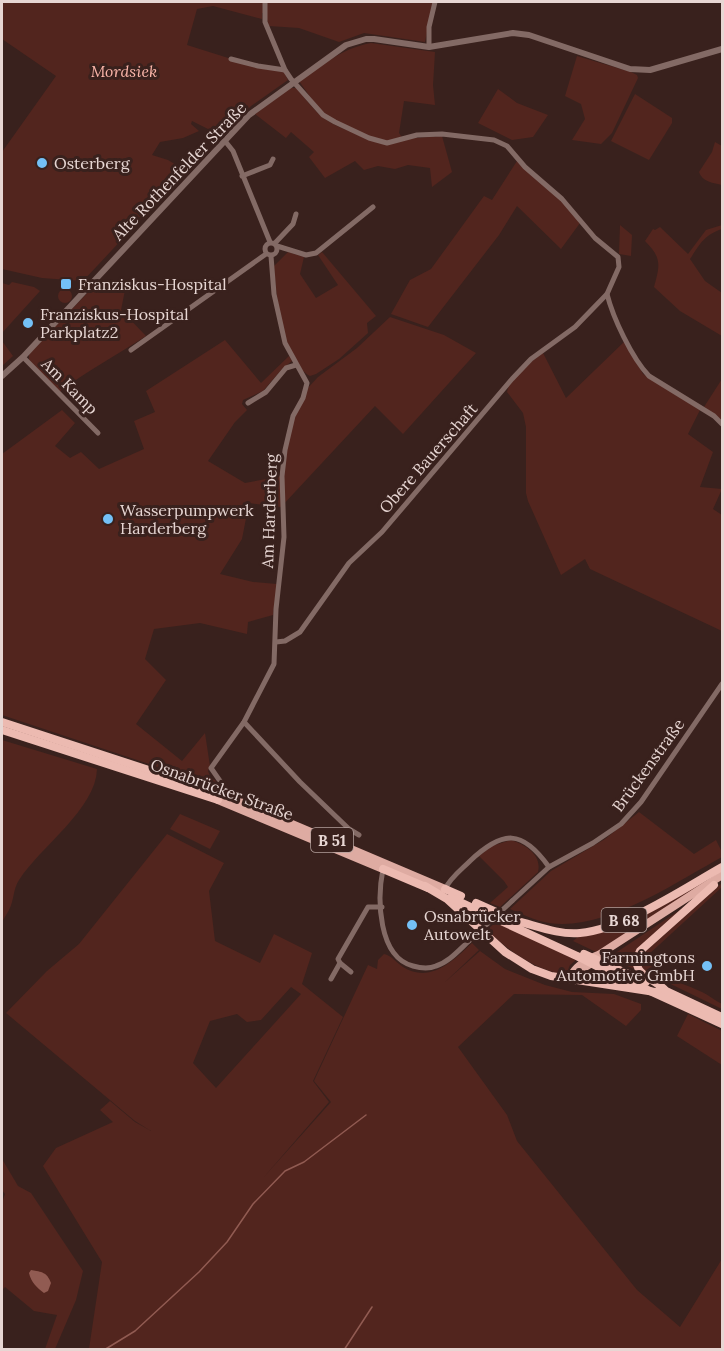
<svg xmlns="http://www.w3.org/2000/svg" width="724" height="1351" font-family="Lora,serif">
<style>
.green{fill:#52251e;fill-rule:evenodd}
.water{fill:#915b52}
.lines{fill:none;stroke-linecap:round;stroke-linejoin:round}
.stream{stroke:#915b52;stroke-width:1.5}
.minor{stroke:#836a65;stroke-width:5}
.tertiary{stroke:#836a65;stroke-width:6}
.primary{stroke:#deaba2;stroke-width:8}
.trunk{stroke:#ecbab1;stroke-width:8}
.minor-bridge{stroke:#836a65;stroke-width:5}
.trunk-bridge{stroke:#ecbab1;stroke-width:8}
.poi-dot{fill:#74c0f6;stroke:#39211d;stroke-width:2}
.labels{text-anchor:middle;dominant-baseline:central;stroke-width:6;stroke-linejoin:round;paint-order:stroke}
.shield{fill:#39211d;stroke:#b3a09c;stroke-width:1.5}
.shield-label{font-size:15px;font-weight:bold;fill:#e7d6d3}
.park-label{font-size:16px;font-style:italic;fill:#fab5a9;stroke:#39211d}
.poi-label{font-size:16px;fill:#e7d6d3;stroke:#39211d;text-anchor:start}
.street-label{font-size:16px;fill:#e7d6d3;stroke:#39211d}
</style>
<rect width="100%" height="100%" fill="#39211d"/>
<g class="green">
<path d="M2 2H433L425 42 364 33 339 42 299 28 269 26 265 13H262V19L213 6 197 9 187 45 260 68 284 72 288 80 251 106 222 136 192 121 191 124 199 131 183 138 160 142 152 155 168 160 186 171 83 281 42 278 2 269V152L56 76 2 39Z"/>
<path d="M371 43 435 52 433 85 435 105 404 101 399 133 403 139 442 136 452 172 432 187 430 168 408 165 395 169 378 166 364 170 355 161 325 178 309 157 314 152 291 132 286 138 255 114 290 88H297C320 118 325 123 361 135L323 115 299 81C322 65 343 48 371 43Z"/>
<path d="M577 56 631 72 637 75 638 78 612 133 601 144 572 140 585 119 581 104 565 96Z"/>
<path d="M498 89 517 103 548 115 533 137 512 140 478 123Z"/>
<path d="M635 94 672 118V123L649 160 611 141Z"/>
<path d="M715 142 722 146V185C714 183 702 182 699 172L712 152Z"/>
<path d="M517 161 563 201 580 223 561 249 517 206 499 235 428 327 391 314 410 280 431 269 484 196 492 200Z"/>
<path d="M620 225 632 235 631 256 619 254Z"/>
<path d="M722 225V229C704 235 700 244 690 259L705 281 722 293V336L680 311 654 287C660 265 662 258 645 241L653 229 655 230 660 227 688 254 706 230Z"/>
<path d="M288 252 304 257 300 274 316 298 338 285 318 255 322 252 376 316 367 323 368 333 339 359 316 374 310 376C283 361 276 294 274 266Z"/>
<path d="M127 280 121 310 146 336C117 355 87 371 59 392L29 360V354L96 284Z"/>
<path d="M12 282 34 287 40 291 2 333V283L9 285Z"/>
<circle cx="65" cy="296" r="7"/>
<path d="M390 317 444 335 476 353 403 434 375 406 281 507 249 503 242 539 220 574 253 582 277 584 273 615 248 622 247 634 200 623 154 629 145 659 166 680 136 724 182 761 205 733 210 766 208 771 210 776 219 784V787L216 788 149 764 2 715V454L62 410 75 423 55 446 70 458 81 452 99 469 144 449 134 421 155 412 146 391 225 340 261 383 289 356 292 361 282 369 263 391 243 400 242 404 247 410 235 422 208 461 245 483 282 476 293 416 305 391 318 377 357 348Z"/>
<path d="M2 341 13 356 2 366Z"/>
<path d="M625 341 643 374 700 410 688 434 713 452 700 487 722 489 713 509 722 515V631L590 569 585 559 561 575 528 501 526 493V427L523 413 507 392C510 377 531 362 543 353L566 398Z"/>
<path d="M722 379V420L704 407Z"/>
<path d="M2 740 97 769C96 809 40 847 19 880 13 889 14 901 9 910 7 914 4 918 2 922Z"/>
<path d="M639 812 694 854 716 840 722 852V857C674 883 597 937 540 921 530 918 520 913 510 909L551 871 605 839Z"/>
<path d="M180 814 220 831 210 849 170 829Z"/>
<path d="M167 834 224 863 209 891 215 941 260 963 274 934 312 953 302 984 343 1017 313 1081 329 1102 263 1178 331 1102 314 1081 368 965 377 969 378 960 384 954C391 955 397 963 403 967 430 984 453 961 472 943L479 950 444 983 480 951 505 969 545 985 572 992 614 994 641 1004V1010L626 1026 582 995 514 994 458 1047 507 1115 517 1141 637 1290 680 1327 722 1259V1342L721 1349H89L102 1262 43 1166 56 1148 113 1122 100 1110 110 1101 135 1122 151 1131 135 1121 6 1013 47 971 79 944ZM291 987 301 994 216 1088 193 1063 210 1021 237 1014 247 1022 261 1020Z"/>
<path d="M511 840C526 845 542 855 538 872L500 907 490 903 508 887 504 881 479 856 492 846Z"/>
<path d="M703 880 705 883 596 952 573 941 579 936 606 931Z"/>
<path d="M722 883V887L647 956C658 978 681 982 702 992 709 995 715 1001 722 1004V1009L648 973 640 966 641 958 648 949Z"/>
<path d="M689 904 633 962 634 969 608 958Z"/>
<path d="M496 922 576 960 570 965 566 975C534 969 510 952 487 930Z"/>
<path d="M688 1014 722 1031V1065L677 1036Z"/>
<path d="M2 1159 18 1186 31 1193 83 1271 76 1300 55 1349H45L57 1315 34 1311 5 1287 2 1290V1202L5 1194 2 1190Z"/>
</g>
<path class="water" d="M31 1270C42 1272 47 1272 51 1283L48 1291 44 1293C37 1288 31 1282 29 1273Z"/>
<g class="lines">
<g class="stream">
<path d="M104 1350 135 1331 199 1272 227 1242 253 1204 285 1171 304 1162 366 1115"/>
<path d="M344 1350 372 1307"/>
</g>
<g class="minor">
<path d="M265 2V22L285 70 291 79 323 115 335 122 369 138 387 143 417 135 442 134 494 140 507 146 525 167 562 199 595 238 618 257 619 267 607 294C613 318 632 358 649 376L714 416 722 424"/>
<path d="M429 47V27L435 2"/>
<path d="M231 59 258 66 285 70"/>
<path d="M225 141 233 151 270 242"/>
<path d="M242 176 270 165 273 159"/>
<path d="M275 243 293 224 296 214"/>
<circle cx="271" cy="249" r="6"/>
<path d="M277 246 306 255 316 253 373 207"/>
<path d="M131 350 266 254"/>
<path d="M23 357 98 433"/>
<path d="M248 403 266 392 286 368 296 365"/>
<path d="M276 642 285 641 300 632 349 563 382 532 512 379 531 359 575 327 607 294"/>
<path d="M244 722 300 782 349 829 359 835"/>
<path d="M219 793 220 781 211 768 244 722 274 664 276 609 284 537 282 476 285 450 293 416 303 398 307 383 285 343 274 294 271 256"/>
<path d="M383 869C377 899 378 957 413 966 420 968 429 969 436 966 449 962 459 950 469 941"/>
<path d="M445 889C451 877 461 870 470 861 503 830 522 829 549 867"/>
<path d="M512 901 549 867 593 843 621 824 641 802 722 684"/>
<path d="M340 963 351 972"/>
<path d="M331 979 340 963 338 959 368 907H382"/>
</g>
<path class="tertiary" d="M2 376 23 357 249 115 346 45 366 39H374L429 47 513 33 529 35 630 69 650 70 722 49"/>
<g class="primary">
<path d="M219 793 445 889"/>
<path d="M218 800 383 869"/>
<path d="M569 979C577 964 586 961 600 954L722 875"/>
<path d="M575 980 580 970 590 964"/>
</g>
<g class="trunk">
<path d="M2 722 219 793"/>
<path d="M2 730 218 800"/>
<path d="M383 869 428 888"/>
<path d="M425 886 447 899 505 952 532 969 551 976 655 992"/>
<path d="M445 889 461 896"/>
<path d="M451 898 579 957"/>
<path d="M476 903 521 923"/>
<path d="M517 921C537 926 559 935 580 933 624 929 683 889 722 867"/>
<path d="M610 966 646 982"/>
<path d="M604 970 722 1024"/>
<path d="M660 988 722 1017"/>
<path d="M664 989C651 977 628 973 640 951L714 885"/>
</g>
<path class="minor-bridge" d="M469 941 512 901"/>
<g class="trunk-bridge">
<path d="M584 954 610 966"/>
<path d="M579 957 604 970"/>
</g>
</g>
<g class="poi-dot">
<circle cx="42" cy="163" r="6"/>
<rect x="60" y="278" width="12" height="12" rx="3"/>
<circle cx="28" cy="323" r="6"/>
<circle cx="108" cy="519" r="6"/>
<circle cx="412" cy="925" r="6"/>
<circle cx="707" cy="966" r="6"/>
</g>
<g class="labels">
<g class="shield">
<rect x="311" y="828" width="42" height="24" rx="4.5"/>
<rect x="601.5" y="908" width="45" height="24" rx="4.5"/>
</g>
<g class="shield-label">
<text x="332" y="840">B 51</text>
<text x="624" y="920">B 68</text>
</g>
<g class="park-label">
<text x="124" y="71">Mordsiek</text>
</g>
<g class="poi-label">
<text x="54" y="163">Osterberg</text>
<text x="78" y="284">Franziskus-Hospital</text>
<text x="40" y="314">Franziskus-Hospital<tspan x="40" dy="18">Parkplatz2</tspan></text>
<text x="120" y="510">Wasserpumpwerk<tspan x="120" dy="18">Harderberg</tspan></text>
<text x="424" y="916">Osnabrücker<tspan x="424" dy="18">Autowelt</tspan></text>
<text x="695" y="957" text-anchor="end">Farmingtons<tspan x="695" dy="18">Automotive GmbH</tspan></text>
</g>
<g class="street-label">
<text transform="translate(179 171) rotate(-46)">Alte Rothenfelder Straße</text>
<text transform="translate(70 386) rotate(45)">Am Kamp</text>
<text transform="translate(428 458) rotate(-49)">Obere Bauerschaft</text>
<text transform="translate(269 511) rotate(-88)">Am Harderberg</text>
<text transform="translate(648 765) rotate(-54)">Brückenstraße</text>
<text transform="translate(222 789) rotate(20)">Osnabrücker Straße</text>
</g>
</g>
<rect width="724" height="1351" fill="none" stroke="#e7d6d3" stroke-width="6"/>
</svg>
